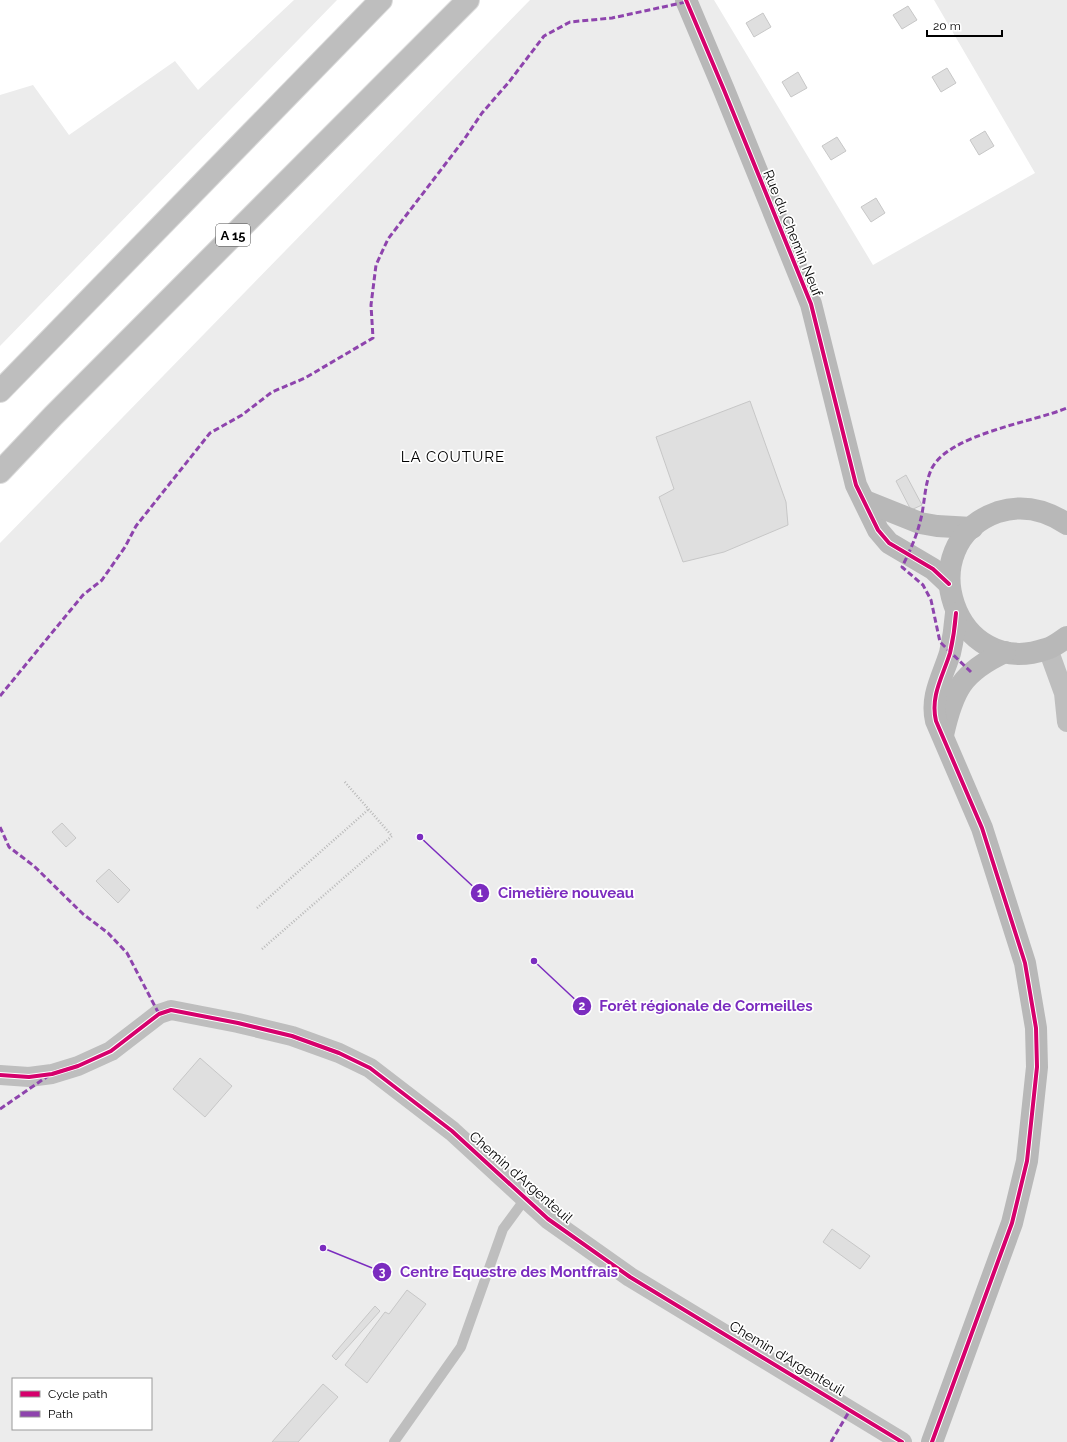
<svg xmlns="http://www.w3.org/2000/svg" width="1067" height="1442" font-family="Raleway,sans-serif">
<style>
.green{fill:#ececec;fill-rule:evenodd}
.building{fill:#dfdfdf;stroke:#c7c7c7}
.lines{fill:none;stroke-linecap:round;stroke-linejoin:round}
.highway-casing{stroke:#dbdbdb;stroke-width:24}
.path{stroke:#b9b9b9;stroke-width:2.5;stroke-dasharray:1 2;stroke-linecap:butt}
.lane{stroke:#bebebe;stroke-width:10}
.street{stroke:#bebebe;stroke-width:20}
.secondary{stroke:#b8b8b8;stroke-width:22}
.highway{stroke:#bebebe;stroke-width:22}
.quiet{stroke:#8e44ad;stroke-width:3;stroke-dasharray:6 3;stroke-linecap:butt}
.cycleway-casing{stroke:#fff;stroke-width:6}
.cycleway{stroke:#d6006c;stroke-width:4}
.labels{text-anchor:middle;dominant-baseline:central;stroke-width:3.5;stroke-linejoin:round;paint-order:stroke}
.shield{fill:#fff;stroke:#4c4c4c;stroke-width:1}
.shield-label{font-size:13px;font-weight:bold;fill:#000}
.street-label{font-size:14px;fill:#000;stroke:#fff}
.neighbourhood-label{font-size:15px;letter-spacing:1px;fill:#000;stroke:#fff}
.leader{fill:none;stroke:#7b2cbf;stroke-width:1.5}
.callout-dot{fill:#7b2cbf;stroke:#fff;stroke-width:1.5}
.mark-label{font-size:12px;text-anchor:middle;font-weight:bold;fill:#fff}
.callout-label{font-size:15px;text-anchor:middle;font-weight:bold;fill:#7b2cbf;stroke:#fff;stroke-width:3.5;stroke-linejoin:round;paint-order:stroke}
</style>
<rect width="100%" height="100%" fill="#fff"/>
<g class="green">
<path d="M294 0H337L0 346V95L33 85 69 135 175 61 198 90Z"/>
<path d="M530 0H714L873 265 1035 173 934 0H1067V1442H0V543ZM13 1379H151V1429H13Z"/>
</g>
<g class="building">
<path d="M908 6 917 20 902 29 893 15Z"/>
<path d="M763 13 771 27 754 37 746 23Z"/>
<path d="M947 68 956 83 941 92 932 77Z"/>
<path d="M798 72 807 88 791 97 782 82Z"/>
<path d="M985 131 994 146 979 155 970 140Z"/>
<path d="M837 137 846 151 831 160 822 146Z"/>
<path d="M876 198 885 213 871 222 861 207Z"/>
<path d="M750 401 786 502 788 525 724 552 683 562 659 497 674 489 656 437Z"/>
<path d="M906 475 922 505 911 510 896 481Z"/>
<path d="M62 823 76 838 66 847 52 832Z"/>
<path d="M109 869 130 890 118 903 96 881Z"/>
<path d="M200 1058 232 1086 205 1117 173 1089Z"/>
<path d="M832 1229 870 1256 860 1269 823 1242Z"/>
<path d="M407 1290 426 1304 367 1383 345 1365 385 1312 389 1314Z"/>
<path d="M375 1306 380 1311 336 1360 332 1356Z"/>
<path d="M323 1384 338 1397 298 1442H272Z"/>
</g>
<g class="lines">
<defs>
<g id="highway">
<path d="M0 391 381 0"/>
<path d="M0 472 53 416 468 0"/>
</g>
</defs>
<use href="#highway" class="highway-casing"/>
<g class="path">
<path d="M257 908 369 809"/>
<path d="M262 949 392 836 344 781"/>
</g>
<path class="lane" d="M394 1442 461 1347 503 1229 525 1199"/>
<g class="street">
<path d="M1048 649 1064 693 1067 722"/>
<path d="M0 1075 29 1077 52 1074 78 1066 111 1051 159 1014 171 1010 238 1023 292 1036 339 1053 370 1068 452 1131 548 1219 630 1277 902 1442"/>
</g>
<g class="secondary">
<path d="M686 0 724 90 811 304 856 485 878 530 889 543 933 569 949 584"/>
<path d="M865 501 920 523 937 526 972 528"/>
<path d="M1067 524C1046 510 1023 504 998 512 908 544 955 681 1046 649 1054 647 1061 641 1067 637"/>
<path d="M943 735C953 690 962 672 1005 652"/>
<path d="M932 1442 1012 1223 1027 1161 1037 1067 1036 1028 1025 963 982 828 936 721C930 696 943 676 950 653 953 640 955 626 956 613"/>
</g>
<use href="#highway" class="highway"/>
<g class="quiet">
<path d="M971 672 940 642 931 600 923 585 902 567C909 553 916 538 920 522 925 505 924 484 932 468 950 434 1033 422 1067 408"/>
<path d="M0 696 83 595 102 580 125 547 136 526 210 433 242 415 272 392 305 378 373 338 371 305 376 265 388 239 463 141 482 113 509 82 544 36 570 22 612 18 686 2"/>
<path d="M0 827 9 847 34 866 83 914 108 933 127 953 159 1014"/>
<path d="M0 1109 48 1076"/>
<path d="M831 1442 850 1410"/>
</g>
<defs>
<g id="cycleway">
<path d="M686 0 724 90 811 304 856 485 878 530 889 543 933 569 949 584"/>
<path d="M0 1075 29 1077 52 1074 78 1066 111 1051 159 1014 171 1010 238 1023 292 1036 339 1053 370 1068 452 1131 548 1219 630 1277 902 1442"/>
<path d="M932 1442 1012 1223 1027 1161 1037 1067 1036 1028 1025 963 982 828 936 721C930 696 943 676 950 653 953 640 955 626 956 613"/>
</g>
</defs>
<use href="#cycleway" class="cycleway-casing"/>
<use href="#cycleway" class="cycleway"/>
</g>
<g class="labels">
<rect class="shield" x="216" y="224" width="34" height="22" rx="3"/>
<g class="shield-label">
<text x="233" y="235">A 15</text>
</g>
<g class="street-label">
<text transform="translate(793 233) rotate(68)">Rue du Chemin Neuf</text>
<text transform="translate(521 1177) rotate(41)">Chemin d'Argenteuil</text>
<text transform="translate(787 1358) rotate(31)">Chemin d'Argenteuil</text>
</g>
<g class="neighbourhood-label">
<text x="453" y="457">LA COUTURE</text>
</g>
</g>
<path class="leader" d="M420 837L480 893M534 961L582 1006M323 1248L382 1272"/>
<g class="callout-dot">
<circle cx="420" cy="837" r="4"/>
<circle cx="534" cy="961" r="4"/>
<circle cx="323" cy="1248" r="4"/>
<circle cx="480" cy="893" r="10"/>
<circle cx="582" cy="1006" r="10"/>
<circle cx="382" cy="1272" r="10"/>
</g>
<g class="mark-label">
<text x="480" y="897">1</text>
<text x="582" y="1010">2</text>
<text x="382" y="1276">3</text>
</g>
<g class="callout-label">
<text x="566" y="898">Cimetière nouveau</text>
<text x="706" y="1011">Forêt régionale de Cormeilles</text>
<text x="509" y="1277">Centre Equestre des Montfrais</text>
</g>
<rect x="12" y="1378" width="140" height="52" fill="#ffffff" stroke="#999999"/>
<rect x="20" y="1391" width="20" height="6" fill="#d6006c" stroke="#999999"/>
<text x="48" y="1398" font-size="12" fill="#000000">Cycle path</text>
<rect x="20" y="1411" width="20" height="6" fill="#8e44ad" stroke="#999999"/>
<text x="48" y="1418" font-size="12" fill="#000000">Path</text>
<path d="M927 30v6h75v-6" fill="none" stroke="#000000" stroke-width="2"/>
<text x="933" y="30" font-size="12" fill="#000000" stroke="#ffffff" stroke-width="3" paint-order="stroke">20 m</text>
</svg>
